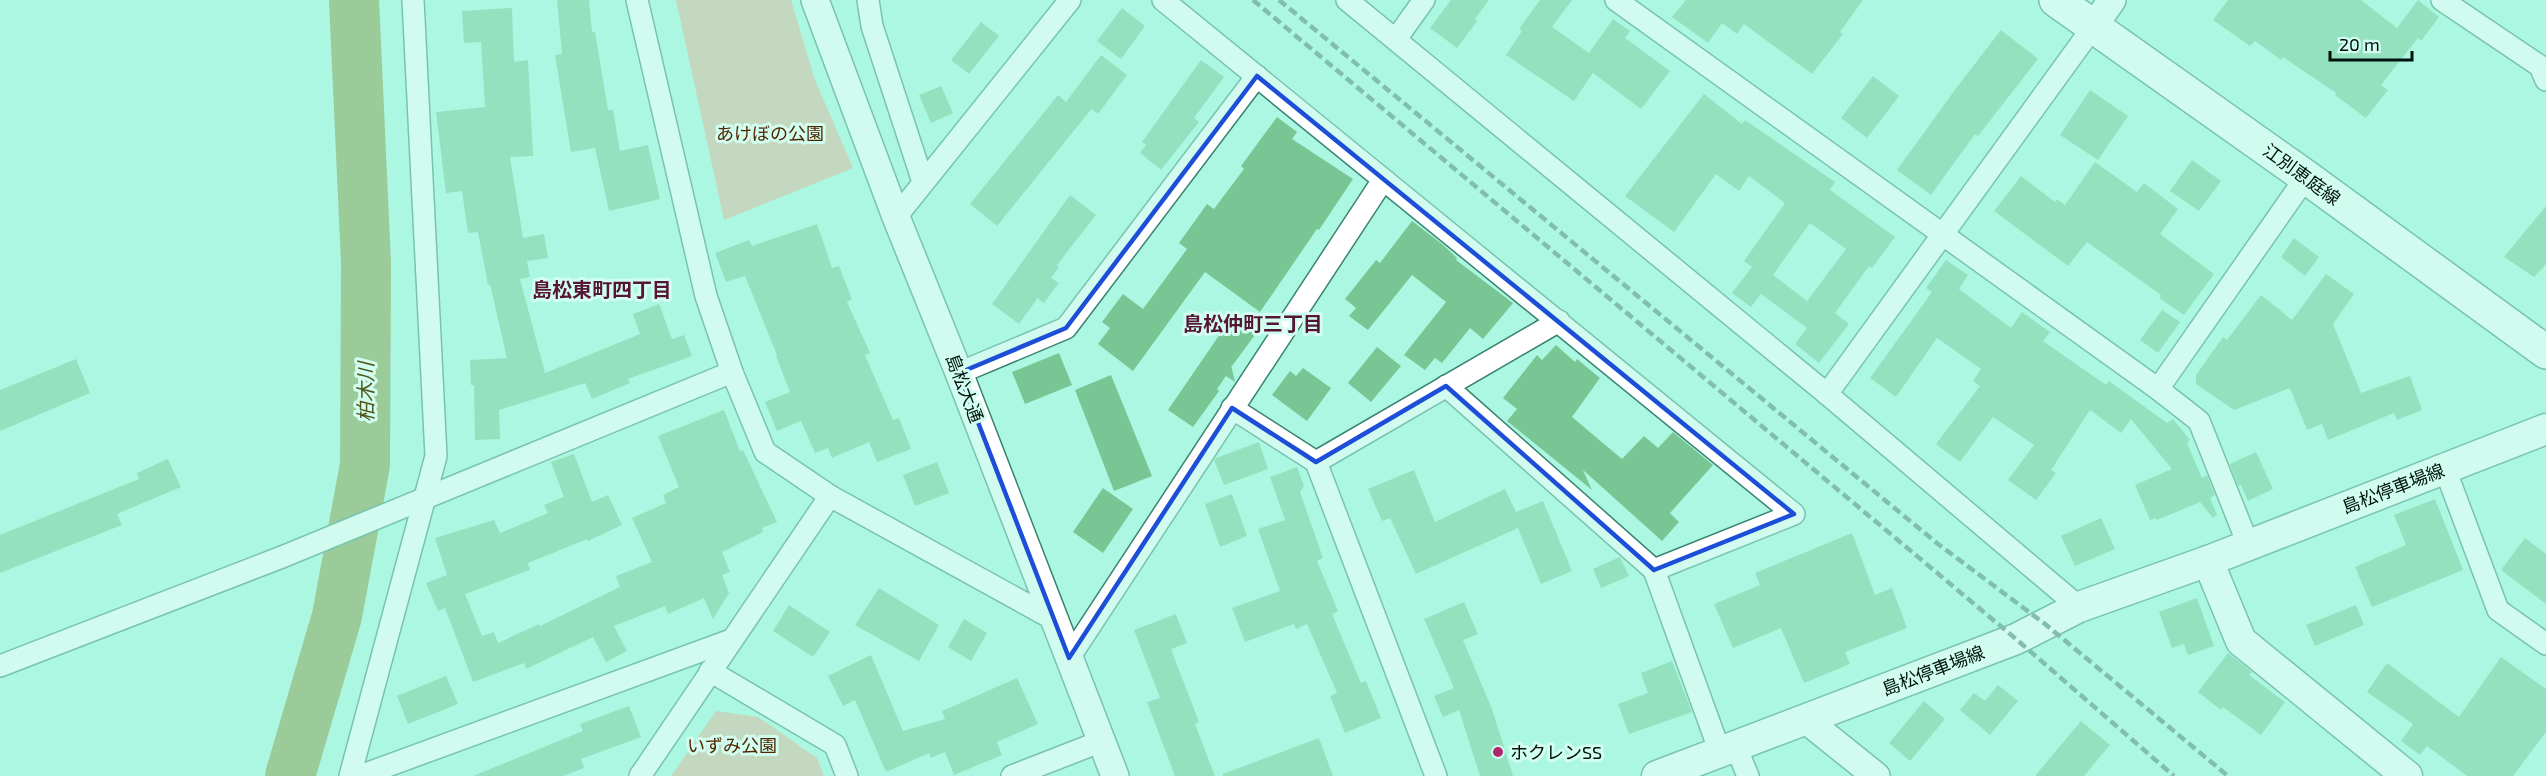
<svg xmlns="http://www.w3.org/2000/svg" width="2546" height="776" font-family="'Exo 2','Noto Sans JP',sans-serif">
<style>
.green{fill:#e1b294}
.lines{fill:none;stroke-linecap:round;stroke-linejoin:round}
.river{stroke:#8b9444;stroke-width:50}
.building{fill:#79c694;fill-rule:evenodd}
.minor-casing{stroke:#398471;stroke-width:24}
.tertiary-casing{stroke:#398471;stroke-width:30}
.secondary-casing{stroke:#398471;stroke-width:33}
.primary-casing{stroke:#398471;stroke-width:36}
.minor{stroke:#fff;stroke-width:21}
.tertiary{stroke:#fff;stroke-width:27}
.secondary{stroke:#fff;stroke-width:30}
.primary{stroke:#fff;stroke-width:33}
.rail{stroke:#4e796d;stroke-width:4.5;stroke-dasharray:9 4.5;stroke-linecap:butt}
.marked{fill:none;stroke:#1d4ed8;stroke-width:4.5;stroke-linejoin:round}
.poi-dot{fill:#ae276c;stroke:#d2fef0;stroke-width:2}
.labels{text-anchor:middle;dominant-baseline:central;stroke-width:6;stroke-linejoin:round;paint-order:stroke}
.park-label{font-size:18px;fill:#512500;stroke:#d2fef0}
.street-label{font-size:18px;fill:#00120d;stroke:#d2fef0}
.poi-label{font-size:18px;fill:#00120d;stroke:#d2fef0;text-anchor:start}
.neighbourhood-label{font-size:20px;font-weight:bold;fill:#551534;stroke:#d2fef0}
.water-label{font-size:20px;font-style:italic;fill:#4f551a;stroke:#d2fef0}
</style>
<rect width="100%" height="100%" fill="#acf7e2"/>
<g class="green">
<path d="M676 0H791L815 80 853 168 724 220Z"/>
<path d="M716 711 758 717 817 758 824 776H671Z"/>
</g>
<g class="lines">
<path class="river" d="M290 776 337 616 365 465 366 263 354 0"/>
</g>
<g class="building">
<path d="M557 0H589L592 32H595L608 110H613L620 151 648 145 660 199 609 211 595 148 571 152 555 55 562 54Z"/>
<path d="M1451 0H1489L1475 19 1477 21 1457 48 1430 28Z"/>
<path d="M1540 0H1572L1552 27 1589 53 1613 19 1630 31 1625 38 1670 71 1641 109 1593 73 1574 101 1506 55 1522 31 1519 29Z"/>
<path d="M1686 0H1863L1840 32 1843 34 1812 74 1744 24 1737 34 1722 23 1708 43 1672 17Z"/>
<path d="M2228 0H2361L2397 28 2418 0 2439 17 2421 41 2418 38 2381 85 2388 90 2366 118 2335 95 2336 93 2283 57 2281 60 2255 41 2250 46 2213 20Z"/>
<path d="M512 8 514 62 528 60 533 156 510 157 523 238 544 234 548 258 527 261 530 277 520 279 545 373 640 334 633 314 659 304 672 339 684 335 692 356 628 379 630 383 592 399 585 383 499 410 500 439 475 440 474 385H471L470 360 507 358 490 284 488 285 478 232 468 233 462 191 446 193 436 112 485 107 481 42 464 43 462 11Z"/>
<path d="M1122 8 1145 26 1121 59 1097 41Z"/>
<path d="M981 22 999 36 969 74 951 60Z"/>
<path d="M2001 30 2038 59 1978 136 1975 134 1931 195 1897 170 1957 87Z"/>
<path d="M1101 55 1127 75 1098 114 1092 109 1089 112 997 226 970 204 1058 95 1066 102Z"/>
<path d="M1201 60 1224 77 1194 118 1199 122 1161 170 1140 153 1146 145 1142 142Z"/>
<path d="M1873 76 1899 96 1867 138 1841 118Z"/>
<path d="M941 86 953 113 931 123 919 95Z"/>
<path d="M2090 90 2128 116 2098 160 2060 135Z"/>
<path d="M1704 94 1742 124 1745 120 1835 182 1830 190 1895 237 1872 268 1869 266 1835 313 1849 324 1819 363 1795 344 1807 328 1761 294 1751 307 1732 293 1752 267 1744 261 1785 203 1749 176 1739 191 1716 174 1674 232 1625 196ZM1810 223 1846 249 1807 301 1773 275Z"/>
<path d="M1277 117 1297 132 1292 139 1353 179 1319 230 1317 229 1260 312 1205 272 1133 371 1098 344 1110 328 1102 322 1123 294 1143 309 1187 249 1179 243 1207 204 1214 209 1244 169 1241 166Z"/>
<path d="M2192 160 2221 181 2199 211 2170 191Z"/>
<path d="M2095 162 2137 192 2144 183 2178 209 2160 234 2214 274 2184 315 2159 298 2161 295 2087 242 2068 266 1994 211 2021 176 2055 202 2057 199 2065 205Z"/>
<path d="M1070 195 1096 215 1057 265 1059 267 1051 278 1059 283 1044 303 1036 297 1037 299 1019 324 992 304Z"/>
<path d="M2546 206V264L2534 277 2504 257Z"/>
<path d="M1412 221 1442 244 1457 258 1456 260 1513 303 1483 339 1470 328 1442 363 1435 358 1425 370 1404 355 1446 302 1412 275 1368 330 1349 316 1356 308 1345 299 1376 260 1380 263Z"/>
<path d="M817 224 832 268 839 266 852 299 847 302 870 353 865 355 893 420 899 418 911 449 877 462 869 442 832 458 828 448 815 453 801 421 777 431 765 402 790 392 776 356 777 355 745 276 726 282 715 253 749 240 752 246Z"/>
<path d="M2294 238 2319 257 2305 276 2281 257Z"/>
<path d="M1946 260 1968 275 1959 289 2011 328 2022 312 2050 332 2043 341 2106 385 2109 381 2167 423 2173 419 2190 440 2187 443 2202 478 2207 475 2215 495 2210 498 2217 515 2213 518 2200 502 2157 520 2156 518 2150 520 2135 485 2172 469 2131 419 2121 433 2090 410 2051 470 2056 473 2036 500 2008 480 2034 445 1993 417 1960 462 1936 444 1980 386 1973 381 1981 369 1937 338 1896 397 1870 378 1932 292 1926 288Z"/>
<path d="M2326 274 2354 294 2333 324 2361 393 2410 376 2422 410 2397 420 2394 413 2328 440 2322 424 2307 430 2290 388 2234 410 2196 384V375L2223 337 2227 340 2261 295 2292 320Z"/>
<path d="M2162 310 2180 322 2158 353 2140 340Z"/>
<path d="M1233 315 1257 332 1232 366 1231 365 1235 382 1226 376 1217 389 1219 391 1193 427 1168 410Z"/>
<path d="M1556 345 1575 362 1577 359 1600 378 1572 417 1622 459 1644 436 1658 448 1673 432 1713 465 1670 513 1679 522 1662 541 1583 470 1592 490 1507 421 1517 409 1503 398 1537 355 1542 360Z"/>
<path d="M1377 347 1401 366 1371 402 1348 383Z"/>
<path d="M1059 353 1072 385 1025 404 1012 372Z"/>
<path d="M76 359 90 393 0 431V390Z"/>
<path d="M1303 368 1331 388 1307 421 1272 395 1290 371 1296 376Z"/>
<path d="M1111 375 1152 476 1114 491 1075 390Z"/>
<path d="M724 410 740 451 743 450 777 522 762 528 763 532 722 552 730 572 722 575 729 593 713 619 704 598 668 614 665 606 614 626 627 651 606 662 593 637 526 669 524 663 473 682 445 608 438 611 426 583 447 575 435 538 494 520 500 533 548 513 544 505 564 497 551 462 574 454 592 502 608 495 622 525 588 541 587 539 528 563 530 570 465 594 482 636 494 632 498 643 539 624 540 626 620 587 616 576 652 562 632 518 666 503 663 495 679 487 658 436Z"/>
<path d="M1259 442 1268 469 1224 485 1214 460 1216 458Z"/>
<path d="M2256 452 2273 489 2248 501 2241 485 2238 486 2230 464Z"/>
<path d="M168 459 181 487 117 514 122 525 0 573V535L139 479 137 473Z"/>
<path d="M937 462 949 493 915 506 903 475Z"/>
<path d="M1297 467 1304 486 1300 492 1323 558 1317 561 1338 611 1332 614 1361 683 1366 681 1381 718 1345 733 1330 696 1337 693 1307 624 1296 629 1294 624 1245 642 1232 608 1280 591 1258 529 1285 520 1270 477Z"/>
<path d="M1414 470 1435 522 1505 489 1516 512 1543 501 1572 571 1541 584 1518 528 1416 574 1390 518 1382 521 1368 489Z"/>
<path d="M1103 488 1133 509 1103 553 1073 532Z"/>
<path d="M1232 494 1247 536 1220 547 1205 504Z"/>
<path d="M2435 499 2463 570 2372 607 2355 567 2406 545 2394 515Z"/>
<path d="M2101 518 2115 549 2075 566 2061 536Z"/>
<path d="M1852 533 1875 595 1892 588 1907 628 1845 652 1850 664 1804 683 1781 628 1733 648 1714 604 1760 585 1755 573Z"/>
<path d="M2525 538 2546 554V604L2501 570Z"/>
<path d="M1620 557 1629 576 1601 588 1593 569Z"/>
<path d="M879 588 939 625 919 661 855 625Z"/>
<path d="M2197 598 2214 646 2188 655 2184 644 2172 648 2159 612Z"/>
<path d="M1464 602 1478 634 1463 640 1492 709 1513 776H1480L1459 710 1443 717 1434 696 1454 688 1424 619Z"/>
<path d="M789 605 830 632 813 657 773 631Z"/>
<path d="M2356 605 2364 625 2315 646 2306 625Z"/>
<path d="M1176 614 1187 643 1171 649 1199 722 1195 724 1215 776H1175L1147 702 1160 698 1134 630Z"/>
<path d="M964 619 987 633 971 661 948 647Z"/>
<path d="M2228 653 2252 672 2249 675 2285 702 2261 735 2223 707 2221 710 2198 692Z"/>
<path d="M871 655 903 731 945 719 942 711 1017 678 1038 724 997 742 1002 755 954 775 945 752 931 758 929 753 886 772 855 700 843 706 828 676Z"/>
<path d="M2501 657 2546 689V732L2513 776H2467L2427 746 2420 755 2401 741 2413 724 2367 692 2387 663 2459 717Z"/>
<path d="M1672 661 1692 712 1629 734 1618 704 1648 693 1641 673Z"/>
<path d="M446 676 458 704 408 724 397 696Z"/>
<path d="M1998 685 2018 701 1990 735 1960 710 1974 693 1985 701Z"/>
<path d="M1924 701 1945 719 1910 761 1889 743Z"/>
<path d="M629 706 641 737 581 759 584 768 563 776H473L583 731 580 724Z"/>
<path d="M2081 721 2110 745 2084 776H2035Z"/>
<path d="M1319 738 1333 776H1223V774Z"/>
</g>
<g class="lines">
<defs>
<g id="minor">
<path d="M637 0 706 296 732 372 765 452 830 496 1055 620"/>
<path d="M868 0 872 26 923 182"/>
<path d="M1163 0 1794 514 1654 570"/>
<path d="M1347 0 1827 394 2079 607"/>
<path d="M1616 0 2158 389 2199 421 2248 544"/>
<path d="M2442 0 2540 66 2546 80"/>
<path d="M1396 39 1424 0"/>
<path d="M896 217 1070 0"/>
<path d="M959 373 1066 328 1257 76"/>
<path d="M1446 386 1654 570 1720 752"/>
<path d="M2158 389 2306 177"/>
<path d="M1827 394 2093 27"/>
<path d="M1232 408 1316 462 1436 776"/>
<path d="M1316 462 1559 321"/>
<path d="M2445 469 2498 610 2546 644"/>
<path d="M1069 658 1383 180"/>
<path d="M0 666 282 557 732 372"/>
<path d="M710 671 835 745 847 776"/>
<path d="M1736 747 1748 776"/>
<path d="M350 776 436 456 413 0"/>
<path d="M360 776 731 640"/>
<path d="M640 776 830 496"/>
<path d="M1012 776 1102 741"/>
</g>
<g id="tertiary">
<path d="M815 0 896 217 959 373 1115 776"/>
<path d="M2093 27 2112 0"/>
<path d="M1805 719 1876 776"/>
</g>
<g id="secondary">
<path d="M2208 561 2241 641 2407 776"/>
<path d="M1657 776 2016 639 2079 607 2208 561 2546 429"/>
</g>
<path id="primary" d="M2056 0 2306 177 2546 352"/>
</defs>
<use href="#minor" class="minor-casing"/>
<use href="#tertiary" class="tertiary-casing"/>
<use href="#secondary" class="secondary-casing"/>
<use href="#primary" class="primary-casing"/>
<use href="#minor" class="minor"/>
<use href="#tertiary" class="tertiary"/>
<use href="#secondary" class="secondary"/>
<use href="#primary" class="primary"/>
<g class="rail">
<path d="M1253 0 2016 639 2174 776"/>
<path d="M1279 0 1938 544 2045 624 2228 776"/>
</g>
</g>
<path d="M0 0H2546V776H0ZM1257 76 1794 514 1654 570 1446 386 1316 462 1232 408 1069 658 959 373 1066 328Z" fill="#acf7e2" fill-opacity=".55" fill-rule="evenodd"/>
<path class="marked" d="M1257 76 1794 514 1654 570 1446 386 1316 462 1232 408 1069 658 959 373 1066 328Z"/>
<circle class="poi-dot" cx="1498" cy="752" r="6"/>
<g class="labels">
<g class="park-label">
<text x="770" y="133">あけぼの公園</text>
<text x="732" y="745">いずみ公園</text>
</g>
<g class="street-label">
<text transform="translate(2302 174) rotate(36)">江別恵庭線</text>
<text transform="translate(965 388) rotate(69)">島松大通</text>
<text transform="translate(2393 488) rotate(-21)">島松停車場線</text>
<text transform="translate(1933 670) rotate(-21)">島松停車場線</text>
</g>
<g class="poi-label">
<text x="1510" y="752">ホクレンSS</text>
</g>
<g class="neighbourhood-label">
<text x="602" y="289">島松東町四丁目</text>
<text x="1253" y="323">島松仲町三丁目</text>
</g>
<g class="water-label">
<text transform="translate(365 392) rotate(-90)">柏木川</text>
</g>
</g>
<path d="M2330 51v9h82v-9" fill="none" stroke="#00120d" stroke-width="3"/>
<text x="2339" y="51" font-size="18" fill="#00120d" stroke="#d2fef0" stroke-width="4.5" paint-order="stroke">20 m</text>
</svg>
